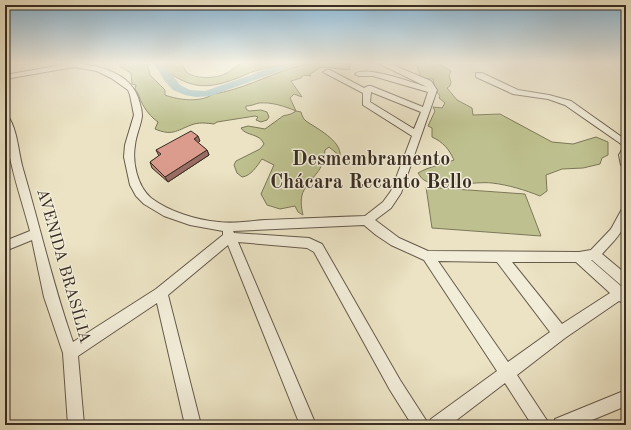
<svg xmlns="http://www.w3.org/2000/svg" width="631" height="430" font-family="'Old Standard TT',serif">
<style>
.green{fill:#bec18f;stroke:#7c7759}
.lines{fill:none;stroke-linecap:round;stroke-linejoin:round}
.river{fill:#9cbcbd;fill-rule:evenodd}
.minor-casing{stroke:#665a4b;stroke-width:2}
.minor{fill:#f2edd9;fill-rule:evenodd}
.wall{fill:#bc867a;stroke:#392d23}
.shaded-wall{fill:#996d63;stroke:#392d23}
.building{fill:#db9c8e;stroke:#392d23}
.labels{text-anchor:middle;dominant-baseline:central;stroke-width:3;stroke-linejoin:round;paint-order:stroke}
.street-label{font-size:16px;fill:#392d23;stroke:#f2edd9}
.district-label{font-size:20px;font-weight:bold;fill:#392d23;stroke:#f2edd9}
</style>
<rect width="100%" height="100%" fill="#ebe3c4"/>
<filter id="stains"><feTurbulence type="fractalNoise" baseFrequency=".005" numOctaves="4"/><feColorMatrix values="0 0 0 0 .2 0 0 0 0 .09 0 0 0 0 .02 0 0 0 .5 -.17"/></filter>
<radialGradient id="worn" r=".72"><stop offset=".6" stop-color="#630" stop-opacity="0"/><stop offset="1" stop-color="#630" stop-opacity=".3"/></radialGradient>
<g class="green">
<path d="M123 63H147L150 75 165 90V95C178 100 201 103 213 94 241 90 266 76 292 68 311 62 331 63 351 63L349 64 350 70 321 67 310 74 311 76 303 75 301 78 291 81 302 97 294 94 290 98 296 111 301 112C302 115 303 119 306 121 316 128 342 141 340 156L329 147 325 150C323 173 314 173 304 190 300 197 301 207 303 215L298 212 295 206 280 209 267 205 261 194 274 165 262 159C257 166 251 176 242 177L237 173 234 165 236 161 260 149 264 144C260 133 245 136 241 128L248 126 265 129 283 116 291 114 296 111C284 106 272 102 259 103 255 104 251 106 246 106V109L249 111 261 110 267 112 269 117 267 120 261 122 256 120 258 117 255 116 217 122 214 124C206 123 199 122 191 125 176 131 172 136 155 129L158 122C151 117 145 110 141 101 139 97 139 93 135 89L136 85 132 84 131 73 119 66Z"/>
<path d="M166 63H180L185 69 186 72C194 79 216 79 225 74 231 72 235 66 241 64 247 61 277 63 285 63 275 67 265 68 255 71 247 73 240 78 232 80 204 90 189 87 165 70Z"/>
<path d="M415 63H436L451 71 449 76 451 82 450 86 447 88 457 100 472 108 473 115 500 114 552 142 573 144 596 137 608 142V155L602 158 600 164 583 168 562 169 546 175 547 191 540 196C525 190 509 185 492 183 476 181 437 189 424 180 422 179 420 176 418 173 430 166 442 165 454 160 449 149 443 142 432 137V128L428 126 435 111 433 107 442 108 445 103 439 98 440 96 435 89 433 79 421 78 418 68Z"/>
<path d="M426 187 525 194 541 236 432 228Z"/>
</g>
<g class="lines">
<path class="river" d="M154 63H163L180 85 190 90 205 91 285 63H298L297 65 210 96 196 97 185 95 173 90 164 80Z"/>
<defs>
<g id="minor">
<path d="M61 63C90 63 133 69 140 104 141 107 142 112 142 116 141 125 136 135 135 145 132 162 137 186 151 198 170 212 196 220 219 222 234 224 250 221 265 220 298 219 331 217 365 216L383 202 391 191 412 136 363 105V93L323 72 327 70H330L364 88 368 86H371L423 107 428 92 373 76H359L355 74C366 65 413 83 427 87L378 63H388L431 81 437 90 401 193 391 208 375 220 399 238 428 251 579 252 591 250 611 229 622 209 626 208C626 232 617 237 602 254L626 274V304L619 301 565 338 517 375 550 425H532L505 383 450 425H412L390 390 314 252 307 248 238 242 316 425H300L228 245 168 295 201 425H185L157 303 78 356 84 425H68L63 353 44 297 32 240 5 251V241L30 231C20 193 5 154 5 115L8 116C18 131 18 152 23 169 40 227 53 285 73 342L156 289 223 235V231L190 225 164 216 144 204 136 196 130 185 124 157 125 145 134 115 130 95 128 90 111 78 97 71 74 67 5 79V75L62 65ZM371 92 421 112 414 129 370 102ZM364 225 376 235 391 245 424 260 497 371 431 419 429 425 400 380 322 244 309 238 234 233 233 231ZM591 260H592L622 286V287ZM438 261 497 262 550 332 508 362ZM512 262H576L610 293 562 324Z"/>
<path d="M476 73H482L518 90 549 95 571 101 626 140V168L621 165 619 155 624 146 565 105 548 99 513 94 476 77Z"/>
<path d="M626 390V406L580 425H553L555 419Z"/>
</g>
</defs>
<use href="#minor" class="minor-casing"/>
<use href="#minor" class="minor"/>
</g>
<g class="wall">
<path d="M200 141 198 143 207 150 209 155 168 182 152 168 150 162 159 156 156 150Z"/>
<path d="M626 243V252L621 247Z"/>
</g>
<g class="shaded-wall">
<path d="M198 136 200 141 196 145 194 139Z"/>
<path d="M207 150 209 155 168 182 165 177Z"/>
</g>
<path class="building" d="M191 131 198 136 194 139 207 150 165 177 150 162 161 154 156 150Z"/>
<linearGradient id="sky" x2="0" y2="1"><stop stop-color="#89b7d7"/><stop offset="0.51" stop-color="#f6f2e4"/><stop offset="1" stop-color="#f6f2e4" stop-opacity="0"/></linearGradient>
<rect width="631" height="123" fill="url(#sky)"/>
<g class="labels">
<g class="street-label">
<text transform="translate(63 266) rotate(74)">AVENIDA BRASÍLIA</text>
</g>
<g class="district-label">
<text x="371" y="160">Desmembramento<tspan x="371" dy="23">Chácara Recanto Bello</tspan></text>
</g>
</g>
<rect width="631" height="430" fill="none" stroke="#ebe3c4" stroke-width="20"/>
<rect x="6" y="6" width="619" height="418" fill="none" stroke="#392d23" stroke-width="2"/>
<rect x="10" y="10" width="611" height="410" fill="none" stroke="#392d23"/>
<rect width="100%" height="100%" filter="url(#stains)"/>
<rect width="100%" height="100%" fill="url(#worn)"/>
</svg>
